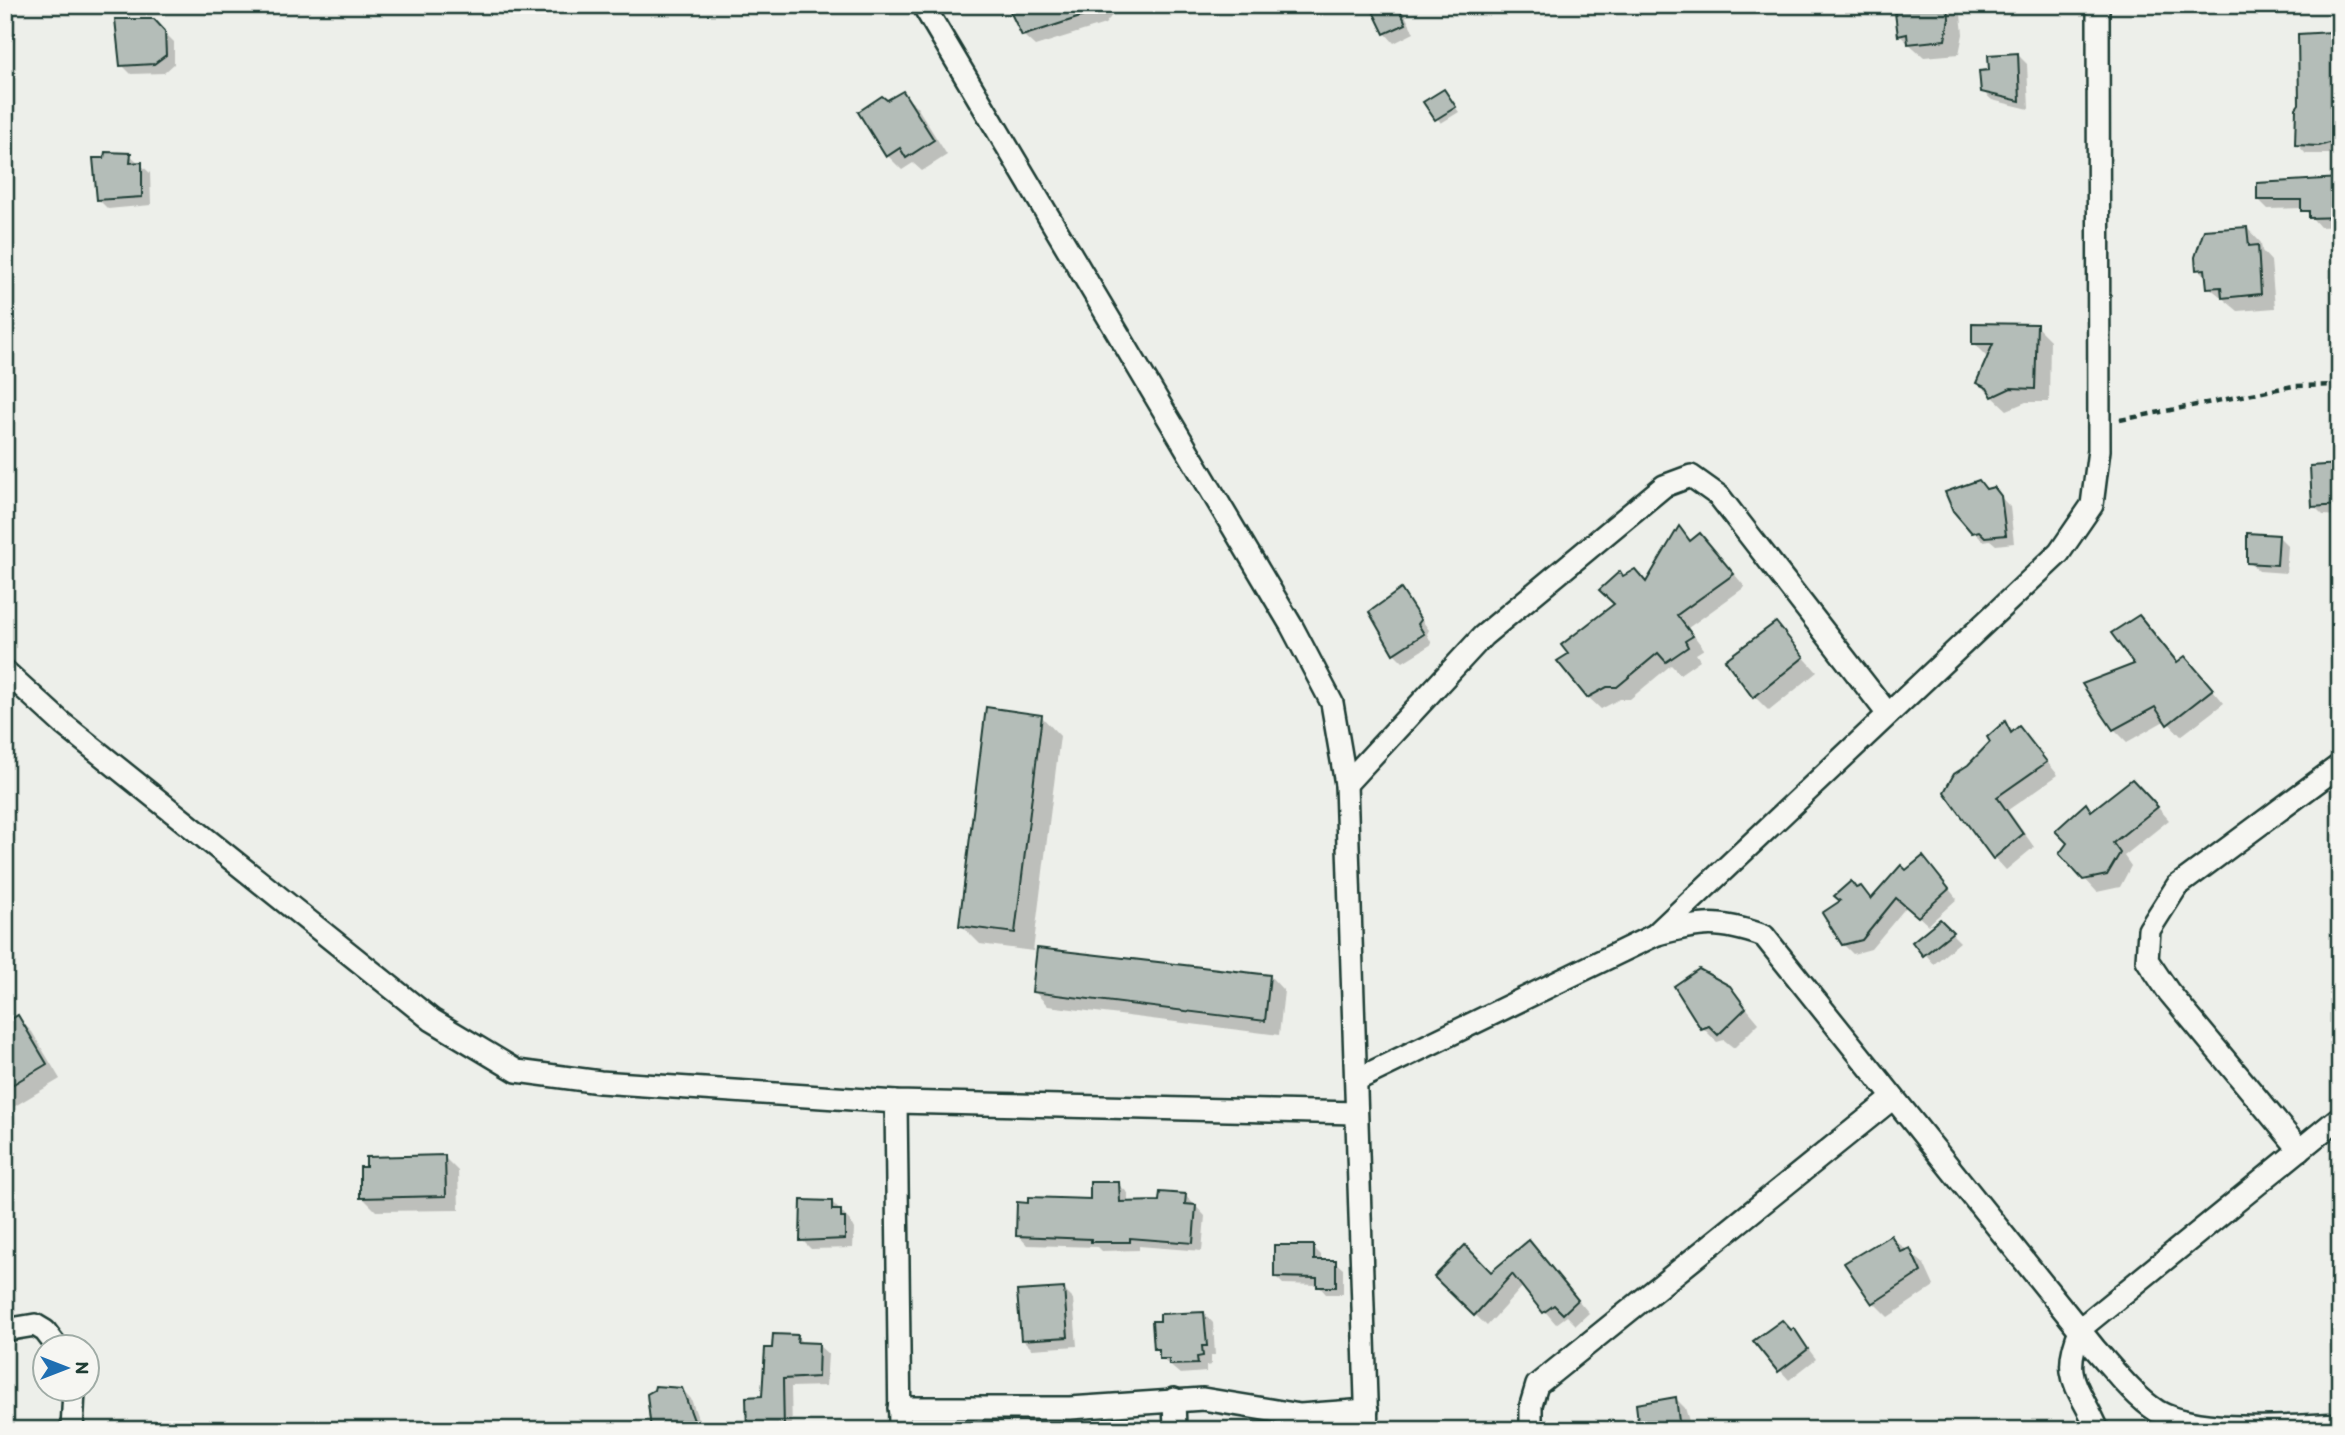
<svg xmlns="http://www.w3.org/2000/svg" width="2345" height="1435" font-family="Itim,sans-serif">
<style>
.shadow{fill:#0003}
.building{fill:#b4bdb8;stroke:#1f3d34;stroke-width:2}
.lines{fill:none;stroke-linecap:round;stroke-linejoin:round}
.minor-casing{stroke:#1f3d34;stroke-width:26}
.path{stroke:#1f3d34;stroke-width:4.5;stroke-dasharray:7 5;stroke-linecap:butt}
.minor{stroke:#f6f6f2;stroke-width:21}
</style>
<rect width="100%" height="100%" fill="#edefea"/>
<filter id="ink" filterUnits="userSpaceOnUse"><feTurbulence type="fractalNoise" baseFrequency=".0143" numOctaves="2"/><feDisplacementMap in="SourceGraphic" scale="14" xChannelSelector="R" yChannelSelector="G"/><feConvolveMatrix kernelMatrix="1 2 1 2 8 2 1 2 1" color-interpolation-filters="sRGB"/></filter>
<g filter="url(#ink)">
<g class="shadow">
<path d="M1009 5H1120L1105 24 1035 46 1023 35Z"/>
<path d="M1378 5H1400L1414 33 1394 43 1385 33Z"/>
<path d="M1896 5H1960L1963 34 1959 54 1924 57 1899 35Z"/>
<path d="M153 21 174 42V64L164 73 131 74 122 65Z"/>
<path d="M2331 34 2340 43V150L2329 154H2306L2297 144Z"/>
<path d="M2018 55 2027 64 2029 109 1992 100 1982 91 1991 72Z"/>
<path d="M1444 91 1459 112 1441 123 1426 103Z"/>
<path d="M902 93 917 107 947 155 922 171 913 163 902 170 888 156 860 113Z"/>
<path d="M130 155 150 173 151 205 108 209 99 200Z"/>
<path d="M2340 180V226L2320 227 2303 208 2268 209 2259 200Z"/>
<path d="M2247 228 2261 243 2262 251 2271 261 2275 308 2238 311 2209 287 2208 279 2198 269Z"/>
<path d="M2036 326 2050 340 2049 402H2026L2007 410 1978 383 1989 359 1974 344Z"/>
<path d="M2340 466V516L2323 515 2314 506Z"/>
<path d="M1993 489 2010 507 2014 543 1996 545 1990 540 1983 541 1974 532 1987 490Z"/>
<path d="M1679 528 1692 541 1712 547 1745 587 1688 628 1704 649 1696 654 1700 660 1680 674 1671 665 1630 699H1620L1601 709 1588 697 1571 654 1616 604 1624 578 1647 584Z"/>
<path d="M2279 537 2288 546 2286 573 2259 571 2249 562Z"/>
<path d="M1401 592 1429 630 1427 634 1432 644 1403 662 1394 653Z"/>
<path d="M2139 617 2178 663 2197 671 2224 703 2181 736 2166 720 2127 742 2114 729 2136 664Z"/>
<path d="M1775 625 1817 672 1769 711 1754 696Z"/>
<path d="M1041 716 1060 736 1033 951 980 944 961 925Z"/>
<path d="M2005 723 2014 732 2019 728 2058 775 2008 810 2034 847 2006 870 1994 857 1969 766 1993 742Z"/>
<path d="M2145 793 2169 820 2124 856 2131 866 2120 887 2097 892 2085 879 2069 843 2086 806 2093 813Z"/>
<path d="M1932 868 1957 899 1928 925 1907 906 1871 949 1853 954 1843 944 1857 890 1861 888 1872 900 1906 872Z"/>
<path d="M1940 922 1960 942 1934 964 1915 942Z"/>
<path d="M1270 976 1284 991 1279 1035 1048 1006 1034 991Z"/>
<path d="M1729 987 1759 1023 1734 1048 1724 1040 1717 1042 1703 1028Z"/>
<path d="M18 1018 32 1032 60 1079 5 1112V1025Z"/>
<path d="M444 1157 458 1171 459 1210 376 1211 362 1197Z"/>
<path d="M1118 1184 1128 1193V1204L1160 1202 1185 1195 1205 1216 1202 1251 1139 1246V1250L1102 1251 1098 1247 1027 1245 1018 1235 1092 1201Z"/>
<path d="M832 1202 850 1221 854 1229 853 1248 811 1249 802 1240Z"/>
<path d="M1891 1237 1924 1264 1934 1286 1888 1317 1874 1303Z"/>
<path d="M1529 1243 1589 1313 1576 1325 1567 1316 1556 1324 1523 1286 1487 1326 1436 1277 1491 1274Z"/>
<path d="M1313 1247 1321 1255V1262H1335L1343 1269V1294H1326L1318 1285 1283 1284 1276 1277Z"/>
<path d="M1064 1290 1073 1299 1077 1346 1032 1349 1022 1339Z"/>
<path d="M1204 1313 1213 1323 1215 1355H1211V1365L1206 1366V1372L1180 1374 1161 1358 1156 1349Z"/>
<path d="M1794 1330 1816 1359 1789 1380 1755 1342Z"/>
<path d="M797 1337 804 1344 818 1345 828 1354 826 1386 791 1387 792 1430H749L764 1398 774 1350Z"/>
<path d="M682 1389 691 1399 702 1430H654Z"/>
<path d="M1676 1399 1685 1408 1689 1421 1673 1430Z"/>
</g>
<g class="building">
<path d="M1007 5H1104L1105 9 1022 36Z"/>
<path d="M1370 5H1398L1406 24 1384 34Z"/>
<path d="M1894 5H1948L1949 19 1945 40 1908 44 1907 34 1898 36Z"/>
<path d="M115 19H154L165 31 166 55 154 64 120 66Z"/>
<path d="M2332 32V41H2340V140L2319 146 2295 145 2296 108 2299 104 2298 34Z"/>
<path d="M2018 53 2020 101 1981 92 1979 71 1989 70 1988 55Z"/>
<path d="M1444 89 1456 107 1435 120 1423 102Z"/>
<path d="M903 91 934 140 906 158 900 148 886 157 858 112 882 96 887 100Z"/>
<path d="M105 152 131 153 130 163 142 162V197L97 200 93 158H104Z"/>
<path d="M2340 178V217L2309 218V211H2301V200H2257V183Z"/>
<path d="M2247 227 2249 246 2258 245 2261 294 2222 298 2221 287 2207 288 2205 269 2196 270 2195 257 2204 230Z"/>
<path d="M1972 323 2037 324 2035 389 2011 388 1992 397 1987 388 1976 383 1993 344H1972Z"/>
<path d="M2340 464V505L2312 507 2310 466Z"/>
<path d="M1979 480 1986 489 1994 487 2001 496 2006 535 1985 537 1979 531 1972 533 1953 511 1945 492Z"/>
<path d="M1679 526 1690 541 1700 533 1734 574 1677 615 1693 636 1685 641 1688 647 1666 662 1658 653 1617 687H1607L1587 698 1557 661 1568 654 1561 645 1614 604 1599 590 1620 571 1623 576 1635 569 1646 582Z"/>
<path d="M2247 533 2279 535 2277 565 2247 563Z"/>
<path d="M1401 589 1421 620 1418 624 1424 634 1393 654 1369 612Z"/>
<path d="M2139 615 2177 662 2185 656 2213 689 2167 725 2155 707 2113 730 2082 684 2134 664 2111 633Z"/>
<path d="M1776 622 1804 657 1753 698 1725 660Z"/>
<path d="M986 707 1042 715 1015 933 959 926Z"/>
<path d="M2005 721 2011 733 2019 726 2047 762 1997 797 2023 834 1993 859 1944 792 1954 774 1968 765 1990 742 1987 737Z"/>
<path d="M2132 779 2158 807 2113 843 2120 853 2107 875 2083 880 2059 854 2067 843 2055 831 2086 803 2091 811Z"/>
<path d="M1923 856 1949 889 1918 917 1896 898 1862 940 1842 945 1822 913 1840 901 1834 896 1851 881 1856 888 1861 886 1871 899 1901 865 1906 870Z"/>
<path d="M1940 919 1953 932 1923 956 1912 942Z"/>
<path d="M1037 948 1270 975 1265 1021 1032 992Z"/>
<path d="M1699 969 1730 986 1746 1008 1718 1035 1709 1026 1701 1029 1674 986Z"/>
<path d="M18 1015 47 1064 5 1089V1023Z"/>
<path d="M445 1155 446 1196 360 1198V1167H366V1157Z"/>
<path d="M1090 1182H1119L1120 1202 1159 1201 1160 1192 1186 1194 1185 1204 1196 1205 1193 1243 1130 1238V1242H1091V1239L1016 1236 1017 1202 1028 1203V1197L1090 1199Z"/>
<path d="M801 1200 832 1201V1210H841V1218H845V1239L800 1241Z"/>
<path d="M1891 1235 1901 1252 1910 1248 1921 1272 1872 1304 1844 1263Z"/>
<path d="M1529 1240 1578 1300 1563 1314 1554 1305 1543 1313 1512 1274 1474 1316 1434 1277 1465 1245 1491 1272Z"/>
<path d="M1274 1245H1314V1260H1336V1287H1317V1278L1274 1277Z"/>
<path d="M1064 1288 1068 1337 1021 1340 1017 1291Z"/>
<path d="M1204 1312 1207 1346H1202L1203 1356 1197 1357 1198 1364 1169 1365V1359H1159V1349H1154L1152 1321H1160V1314Z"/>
<path d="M1782 1320 1791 1330 1794 1328 1808 1349 1778 1372 1753 1341Z"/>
<path d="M773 1334 798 1335 797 1342 819 1343 818 1377 783 1379 784 1430H747L746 1397 762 1396 765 1348H772Z"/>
<path d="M655 1386 682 1388 696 1426 685 1430H651L647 1394 654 1390Z"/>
<path d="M1676 1397 1680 1430H1639L1636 1404Z"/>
</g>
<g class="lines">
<defs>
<g id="minor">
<path d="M923 5 1291 625 1332 703 1346 784 1367 1430"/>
<path d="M5 671 63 724 432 1020 517 1071 600 1082 896 1102 1356 1113"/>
<path d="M1346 784 1483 636 1664 486 1691 476 1719 496 1888 714"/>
<path d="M1657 933 2059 553 2092 505 2099 450 2098 5"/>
<path d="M1356 1080 1655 935C1701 922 1719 920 1764 936L2095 1349C2114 1370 2134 1396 2157 1411 2199 1435 2290 1426 2340 1424"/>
<path d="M896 1102 900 1430"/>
<path d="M2300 1150 2168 991 2147 960 2149 930 2177 886 2340 765"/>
<path d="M5 1330 35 1325 45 1331 58 1348"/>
<path d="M1174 1399 1175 1430"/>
<path d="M899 1408H1070L1203 1399 1300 1415 1367 1410"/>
<path d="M72 1430 74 1390"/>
<path d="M1531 1430V1405L1537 1385 1893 1098"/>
<path d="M2098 1430C2080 1387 2059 1378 2081 1328L2340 1117"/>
</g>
</defs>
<use href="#minor" class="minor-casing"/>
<path class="path" d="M2120 420 2293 386 2340 385"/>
<use href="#minor" class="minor"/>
</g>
</g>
<rect width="2345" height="1435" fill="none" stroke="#f6f6f2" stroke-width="28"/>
<rect x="14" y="14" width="2317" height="1407" fill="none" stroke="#1f3d34" stroke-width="2.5" filter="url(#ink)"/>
<g transform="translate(66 1368) rotate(90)"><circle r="33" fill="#f6f6f2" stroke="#a0aca6" stroke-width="2"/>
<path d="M0-5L12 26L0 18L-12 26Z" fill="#1f6fb2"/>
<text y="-10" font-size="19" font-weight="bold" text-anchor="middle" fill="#1f3d34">N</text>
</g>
</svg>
